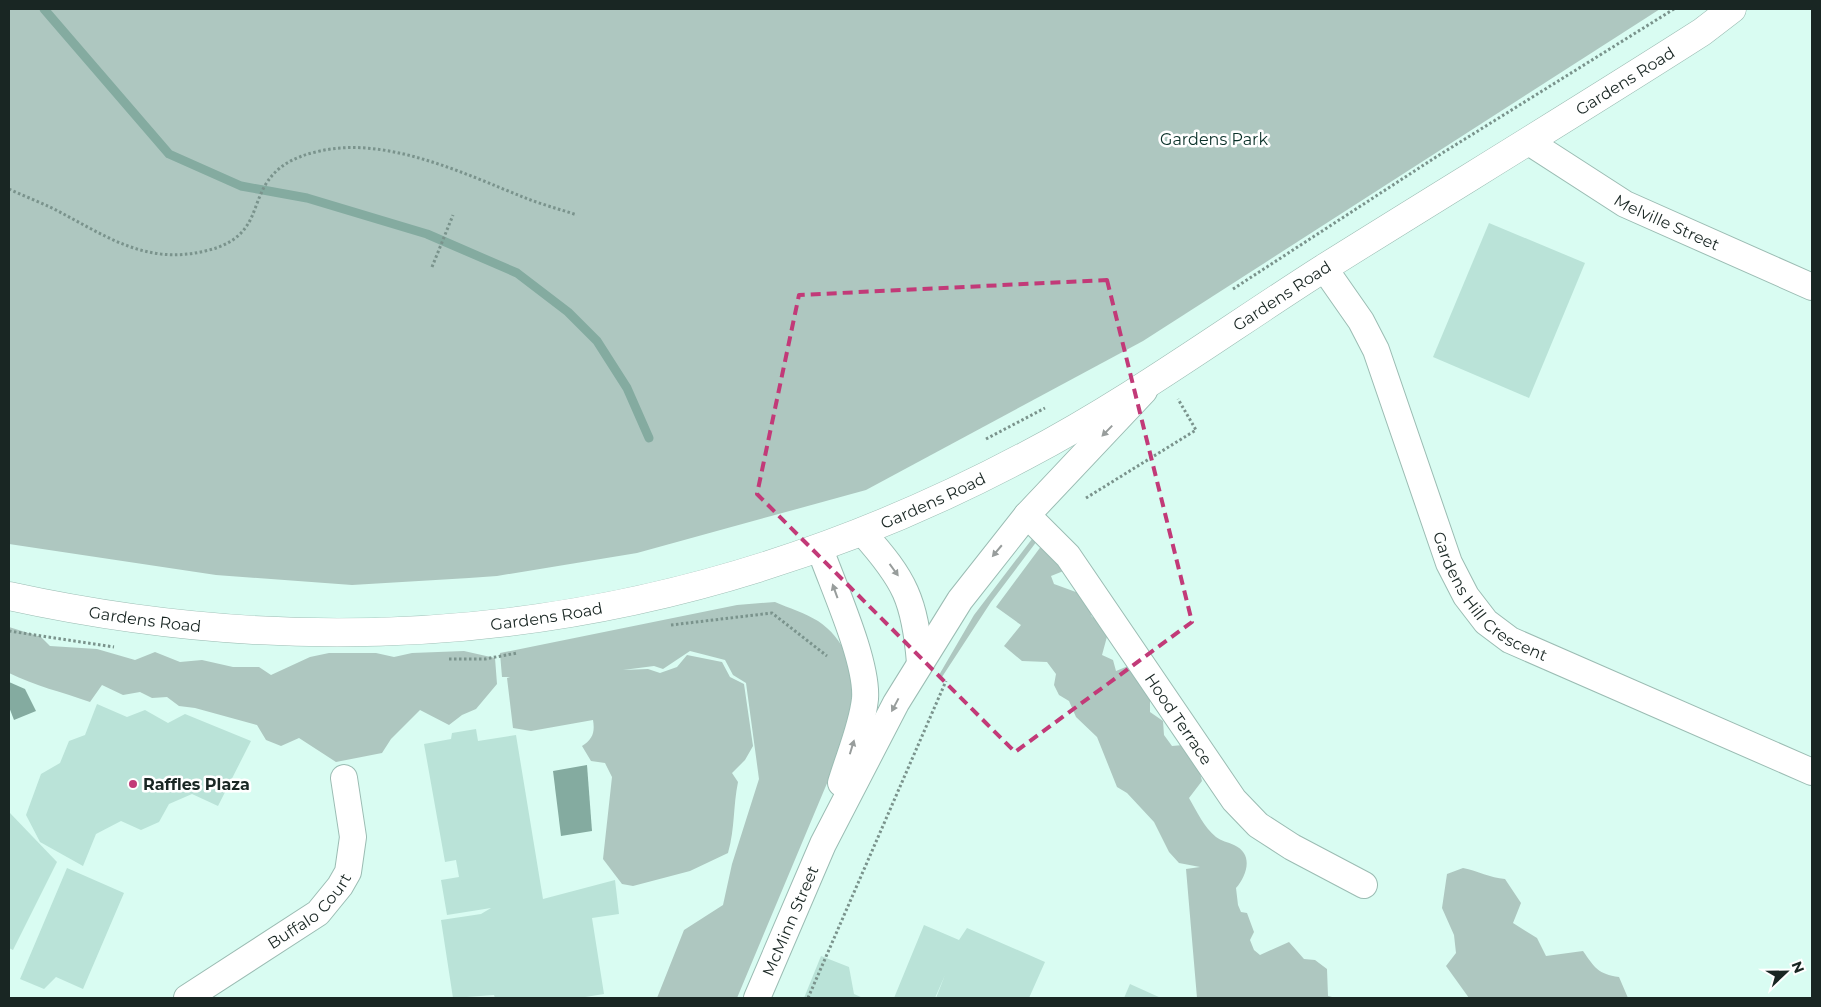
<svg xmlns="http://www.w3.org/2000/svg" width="1821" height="1007" font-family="Montserrat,sans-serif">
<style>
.green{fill:#aec7c0}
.water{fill:#84aba0}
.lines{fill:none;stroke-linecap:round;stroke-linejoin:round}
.stream{stroke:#84aba0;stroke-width:9}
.building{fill:#bae3d8}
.minor-casing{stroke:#9bbcb3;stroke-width:28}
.tertiary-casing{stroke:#9bbcb3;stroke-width:29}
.path{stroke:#7a938c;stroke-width:3;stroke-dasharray:2.5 2.5;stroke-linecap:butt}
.minor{stroke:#fff;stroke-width:26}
.tertiary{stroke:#fff;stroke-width:28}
.oneway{fill:#989d9c}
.marked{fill:none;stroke:#c23a78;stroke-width:4;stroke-dasharray:10 6;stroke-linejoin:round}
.poi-dot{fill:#c23a78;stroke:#fff;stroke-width:2}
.labels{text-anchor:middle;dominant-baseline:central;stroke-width:5;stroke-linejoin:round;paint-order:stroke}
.street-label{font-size:16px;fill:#192623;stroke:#fff}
.park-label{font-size:16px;fill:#0a3129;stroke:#fff}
.poi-label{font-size:16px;font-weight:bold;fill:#192623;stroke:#fff;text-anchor:start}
</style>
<rect width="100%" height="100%" fill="#d9fcf2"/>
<g class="green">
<path d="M9 9H1660L1143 341 866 490 637 553 497 576 469 578 352 585 216 575 9 544Z"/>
<path d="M1032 539 1037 541 991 602 942 677 939 675 974 615Z"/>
<path d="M1042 545 1071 568 1051 576 1054 584 1084 595 1092 617 1104 621 1108 633 1102 655 1113 660 1116 671 1133 664 1150 693V712L1163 721 1164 735 1172 746 1183 745 1195 752 1202 781 1189 798C1197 812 1204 827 1216 837 1221 841 1228 842 1234 845 1254 854 1247 875 1236 888L1238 905 1241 912 1247 913 1254 932 1250 940 1254 950 1260 955 1289 942 1304 959 1315 960 1327 969 1328 996 1336 998H1197L1186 869 1200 867 1179 863 1169 852 1154 822 1127 793 1117 787 1097 737 1076 717 1069 701 1059 695 1054 685 1056 674 1047 662 1022 661 1004 646 1021 625 996 607Z"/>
<path d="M775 602C789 608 805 613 818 621 854 645 858 687 851 726L737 998H657L684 930 723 905 732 864 759 779 746 683 733 675 725 660 690 651 663 669 654 666 623 670 648 669 660 673 677 667 687 655 722 662 730 677 744 684 753 746 745 760 732 773 738 782C733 806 735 828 728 853L690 871 633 886 622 884 603 859 612 777 605 763 591 761 582 746C593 739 595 732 593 720L531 731 513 728 507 678 510 677H502L500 653 737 605Z"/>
<path d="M9 627 41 637 50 646 97 649 135 660 155 652 180 662 202 660 233 667H259L271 675 310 657 329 653H376L394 657 412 653 464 651 495 658 497 684 476 709 462 715 449 725 420 710 391 739 382 753 336 762 299 738 281 746 266 740 257 725 195 708 179 706 167 697 152 698 140 692 123 695 102 685 90 702C62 692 35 686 9 673Z"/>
<path d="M1463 868C1478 871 1490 878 1505 879L1521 903 1513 923 1537 938 1546 956 1583 951C1595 968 1598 974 1619 977L1628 998H1469L1446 966 1456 953 1454 935 1442 908 1447 874Z"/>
</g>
<g class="water">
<path d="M9 682 25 689 36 711 14 720 9 707Z"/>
<path d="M587 765 592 831 561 836 553 771Z"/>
</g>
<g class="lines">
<path class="stream" d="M44 9 169 154 241 186 307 198 427 234 517 273 568 312 597 341 627 388 649 438"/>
</g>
<g class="building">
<path d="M1489 223 1585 263 1529 398 1433 357Z"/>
<path d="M97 704 127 717 145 710 168 723 185 714 251 741 218 806 192 794 169 804 159 822 141 830 121 821 96 834 83 866 40 842 26 815 41 774 60 763 69 741 85 735Z"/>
<path d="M476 729 478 741 516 735 543 899 615 880 619 914 592 918 604 994 579 998H495L494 995 453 998 441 920 481 914 491 908 447 915 441 880 459 877 456 860 445 862 424 744 451 739 452 733Z"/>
<path d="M9 812 57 862 13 950 9 948Z"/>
<path d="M67 868 124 893 83 989 56 977 44 989 20 979Z"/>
<path d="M924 925 959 940 967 928 1045 962 1029 998H936L945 975 935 998H894Z"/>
<path d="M821 956 849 967 854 994 863 998H804Z"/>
<path d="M1130 984 1161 998H1124Z"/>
</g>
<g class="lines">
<defs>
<g id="minor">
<path id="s1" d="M1529 142 1625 204 1812 287"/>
<path id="s2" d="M1324 268 1361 321 1376 350 1449 563 1466 596 1486 622 1510 640 1812 772"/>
<path id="s3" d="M1027 515 1068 556 1234 800 1258 825 1292 847 1364 885"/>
<path d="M863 533C905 580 915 600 920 663"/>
<path d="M820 549C833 586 868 662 865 699 862 727 849 756 841 783"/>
<path id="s4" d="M187 998 318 913 340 886 348 872 353 837 344 778"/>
<path id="s5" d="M757 998 823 844 896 703 960 600 1027 515 1144 391"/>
</g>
<g id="tertiary">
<path id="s6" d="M9 596C366 674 703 627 1025 456 1130 401 1225 331 1324 268 1450 189 1577 112 1702 32L1732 9"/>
</g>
</defs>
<use href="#minor" class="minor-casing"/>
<use href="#tertiary" class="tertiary-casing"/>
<g class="path">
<path d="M9 189C22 195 37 201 50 207 102 233 143 266 205 251 223 247 238 240 248 224 253 216 256 205 260 196 271 168 292 157 320 151 386 136 463 173 523 197 540 204 559 209 577 215"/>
<path d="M432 267 453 215"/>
<path d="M1233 289 1436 157 1674 9"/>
<path d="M986 439 1045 408"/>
<path d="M1086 498 1196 430 1178 399"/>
<path d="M671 625 772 613 827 656"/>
<path d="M9 631 114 647"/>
<path d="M449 659H485L517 653"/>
<path d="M808 998 946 681"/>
</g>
<use href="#minor" class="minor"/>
<use href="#tertiary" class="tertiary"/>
</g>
<defs><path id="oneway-solid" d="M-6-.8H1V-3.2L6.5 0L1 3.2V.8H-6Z" transform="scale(1.25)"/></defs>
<g class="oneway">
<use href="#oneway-solid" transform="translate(1107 431) rotate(134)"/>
<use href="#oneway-solid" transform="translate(997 551) rotate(130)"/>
<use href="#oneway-solid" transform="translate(894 570) rotate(54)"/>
<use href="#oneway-solid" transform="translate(835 591) rotate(-110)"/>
<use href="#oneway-solid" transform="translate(895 705) rotate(118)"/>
<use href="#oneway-solid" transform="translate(852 747) rotate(-73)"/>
</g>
<path class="marked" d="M1107 280 1192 622 1015 752 757 494 799 295Z"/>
<circle class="poi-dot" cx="133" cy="784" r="5"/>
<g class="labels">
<g class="street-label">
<text stroke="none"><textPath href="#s6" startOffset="1756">Gardens Road</textPath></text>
<text stroke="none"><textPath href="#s1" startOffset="160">Melville Street</textPath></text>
<text stroke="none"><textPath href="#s6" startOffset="1351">Gardens Road</textPath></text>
<text stroke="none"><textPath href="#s6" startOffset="946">Gardens Road</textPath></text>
<text stroke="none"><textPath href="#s2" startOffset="376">Gardens Hill Crescent</textPath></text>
<text stroke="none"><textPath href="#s6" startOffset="541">Gardens Road</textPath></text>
<text stroke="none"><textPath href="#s6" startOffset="138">Gardens Road</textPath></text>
<text stroke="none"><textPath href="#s3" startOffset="255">Hood Terrace</textPath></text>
<text stroke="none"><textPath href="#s4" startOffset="151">Buffalo Court</textPath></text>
<text stroke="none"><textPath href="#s5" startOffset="84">McMinn Street</textPath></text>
</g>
<g class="park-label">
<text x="1214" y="139">Gardens Park</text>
</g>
<g class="poi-label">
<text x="143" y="784">Raffles Plaza</text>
</g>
</g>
<rect width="1821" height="1007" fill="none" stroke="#192623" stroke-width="20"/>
<g transform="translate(1786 972) rotate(68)" stroke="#ffffff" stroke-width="4" paint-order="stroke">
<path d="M0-4L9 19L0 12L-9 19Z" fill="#192623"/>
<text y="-8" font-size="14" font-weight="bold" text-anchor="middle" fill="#192623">N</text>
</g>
</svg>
